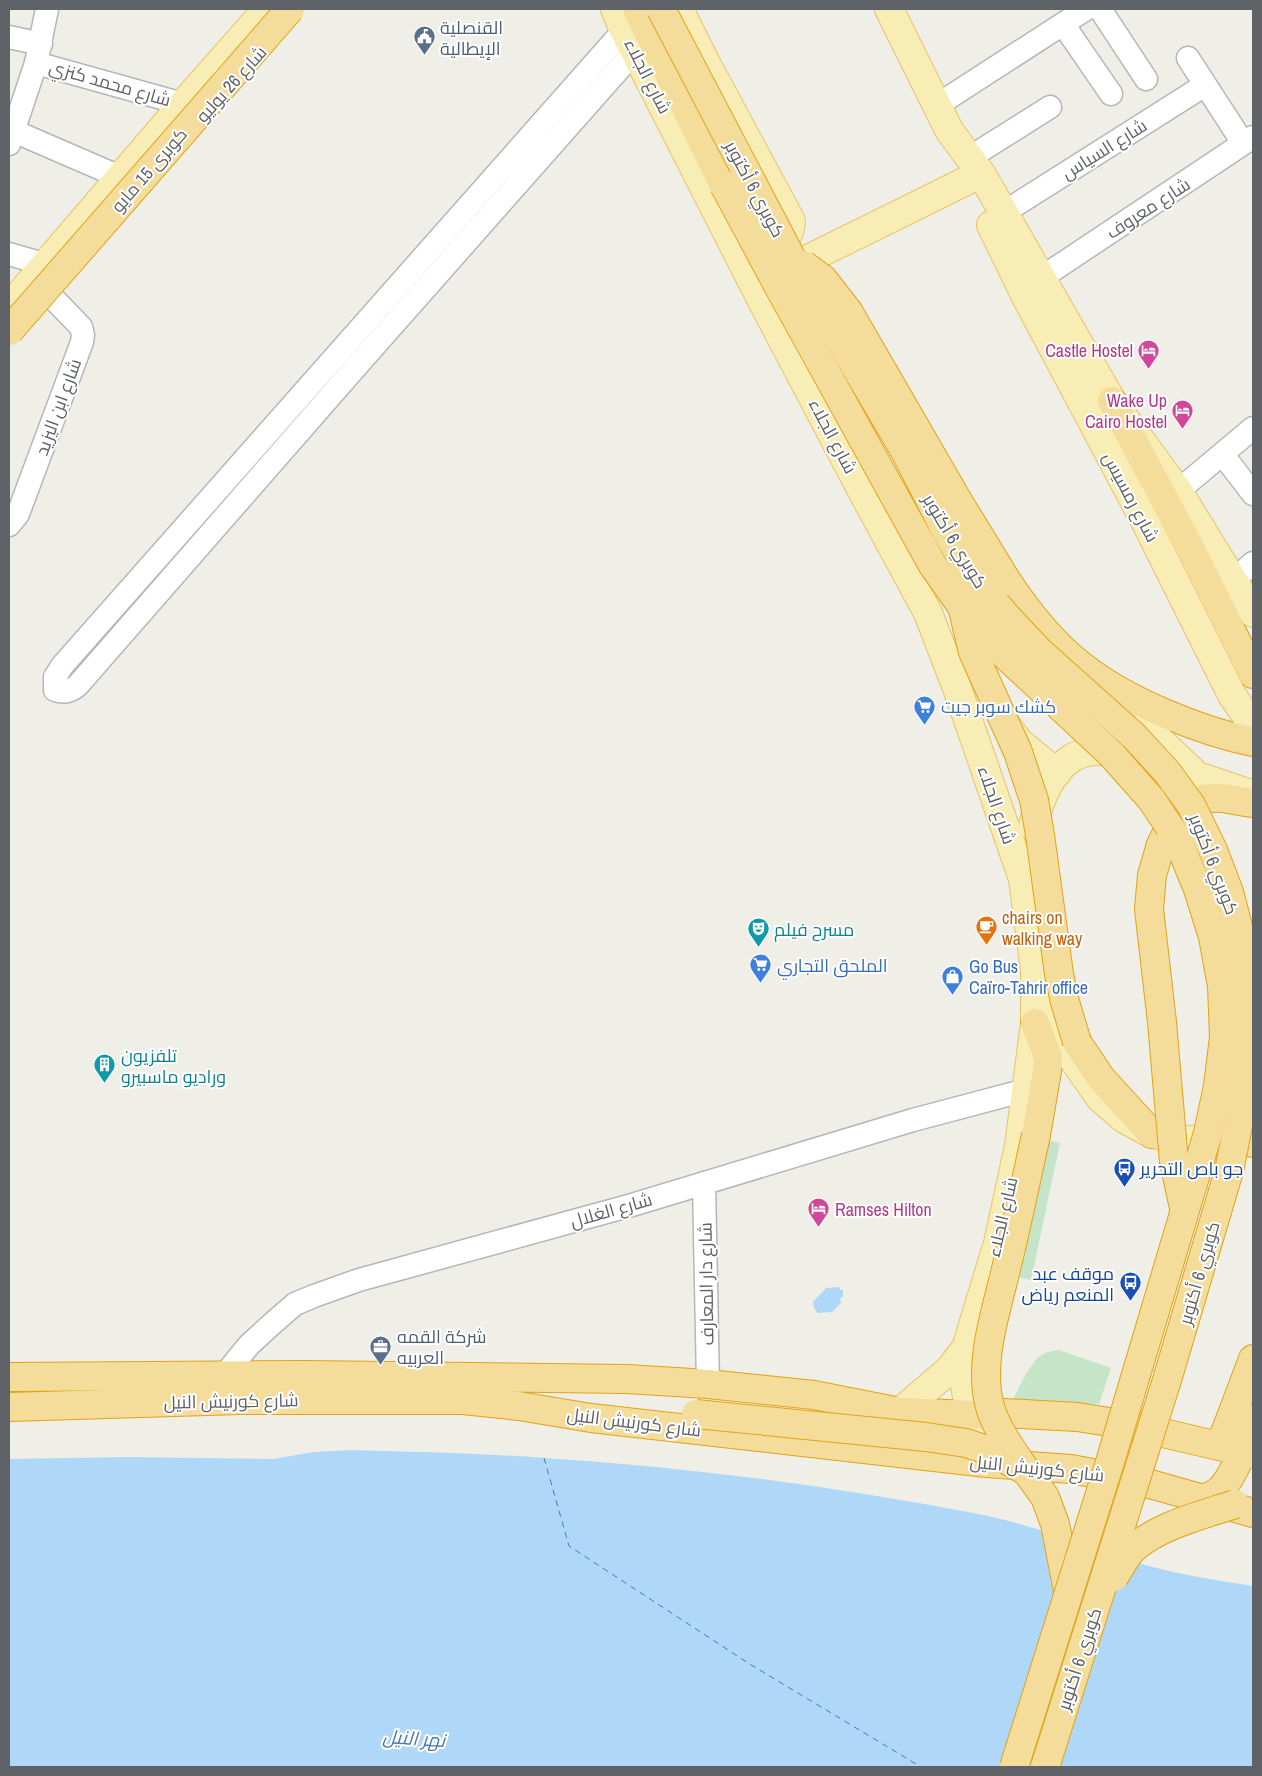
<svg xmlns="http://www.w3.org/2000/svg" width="1262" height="1776" font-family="'Archivo Narrow',Cairo,sans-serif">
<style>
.green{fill:#c6e4c7}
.water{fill:#afd8f8}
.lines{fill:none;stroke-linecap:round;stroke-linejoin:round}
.ferry{stroke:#4c79a9;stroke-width:1;stroke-dasharray:6 5;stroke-linecap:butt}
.minor-casing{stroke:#b4b7ba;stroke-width:25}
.major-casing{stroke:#e6c46a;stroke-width:30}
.highway-casing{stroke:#e2a314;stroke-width:30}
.minor{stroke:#fff;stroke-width:22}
.major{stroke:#f8edb4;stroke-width:28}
.highway{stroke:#f4dd9a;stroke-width:28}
.highway-bridge-casing{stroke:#e2a314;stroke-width:30;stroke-linecap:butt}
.highway-bridge{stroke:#f4dd9a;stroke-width:28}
.labels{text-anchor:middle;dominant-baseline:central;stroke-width:4;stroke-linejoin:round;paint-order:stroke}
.service-label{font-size:18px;fill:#4e5e75;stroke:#fff;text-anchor:start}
.street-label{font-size:18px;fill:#5f6266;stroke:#fff}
.hotel-label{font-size:18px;fill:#b23c85;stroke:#fff;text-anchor:end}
.shop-label{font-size:18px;fill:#366cbe;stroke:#fff;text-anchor:start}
.food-label{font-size:18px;fill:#c56008;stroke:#fff;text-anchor:start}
.culture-label{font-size:18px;fill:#0d838f;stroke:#fff;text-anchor:start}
.transit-label{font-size:18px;fill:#164399;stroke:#fff;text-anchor:start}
.water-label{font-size:19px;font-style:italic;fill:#4c79a9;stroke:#fff}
</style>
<rect width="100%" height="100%" fill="#efeee7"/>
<g class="green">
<path d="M1041 1139 1060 1143 1031 1280 1012 1276Z"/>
<path d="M1059 1350 1111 1368 1099 1404 1010 1406C1017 1392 1030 1361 1043 1354 1048 1351 1053 1351 1059 1350Z"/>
</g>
<g class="water">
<path d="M839 1287 840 1290H843V1297L840 1298 841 1303 832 1312 818 1313 814 1308 813 1302 826 1288Z"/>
<path d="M351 1450C416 1452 480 1453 544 1458 688 1467 831 1486 973 1513 1034 1524 1090 1549 1149 1566 1182 1575 1220 1581 1253 1586V1767H9V1459L127 1457 273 1459 314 1452Z"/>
</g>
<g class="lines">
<path class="ferry" d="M544 1458 569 1546 748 1663 921 1767"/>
<defs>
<g id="minor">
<path d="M1100 9 1146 79"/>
<path d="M1063 24 1111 94"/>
<path d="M624 30 62 666 55 677V690C64 693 70 692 78 685L354 369 635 51"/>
<path d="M9 37 41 44"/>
<path d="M1188 58 1243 143"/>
<path d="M36 63 183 104"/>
<path d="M936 106 1086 9"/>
<path d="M9 129 120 177"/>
<path d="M9 144 36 63 47 9"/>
<path d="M969 158 1050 107"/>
<path d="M1003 213 1205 85"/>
<path d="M9 254 47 265"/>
<path d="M1041 278 1253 137"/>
<path d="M1223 455 1253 494"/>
<path d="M1178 491 1253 428"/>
<path d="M9 525 18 514 82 342 83 335 81 327 50 295"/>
<path d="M1234 580 1253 563"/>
<path d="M704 1183 708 1384"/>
<path d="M223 1377 249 1345 273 1323 295 1304 314 1296 359 1280 632 1205 913 1120 1026 1090"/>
</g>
<g id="major">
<path d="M615 9 624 30 763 303 862 491 928 613 957 688 1023 879 1035 970V1023L1019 1146 998 1243 966 1348 964 1380 967 1397 971 1415 987 1463"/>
<path d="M679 9 707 65 791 221 790 228 778 262"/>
<path d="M889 9 949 130 982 175 1112 401 1178 491 1253 613"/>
<path d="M991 225 1026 297 1146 523 1232 695 1253 726"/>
<path d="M784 276 792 267 968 180"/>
<path d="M9 307 183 104 267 9"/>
<path d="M1103 687 1192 771"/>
<path d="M1008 727 1019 742 1057 773"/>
<path d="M1033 826C1039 802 1050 772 1072 758 1080 753 1093 750 1102 751 1113 753 1125 756 1136 759 1176 768 1214 781 1253 795"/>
<path d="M1041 985 1070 1055 1100 1098 1123 1118 1152 1134 1188 1140 1212 1139 1229 1136"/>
<path d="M900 1412 949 1370 966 1348"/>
</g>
<g id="highway">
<path d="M637 9 724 185"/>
<path d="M1112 401 1188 544 1253 674"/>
<path d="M1007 581C1027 611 1054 645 1083 667 1126 701 1200 731 1253 742"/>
<path d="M1160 847C1173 818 1186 795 1222 798 1232 799 1243 802 1253 803"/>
<path d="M1035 1023 1048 1057 1047 1071 1036 1135"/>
<path d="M1077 1042 1101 1078 1152 1134"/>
<path d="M1233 1135 1253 1143"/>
<path d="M9 1377 305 1375 627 1379 708 1384 814 1395 900 1412 971 1415 1005 1413 1077 1417 1129 1425 1253 1454"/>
<path d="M9 1407 240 1400H463L519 1406 591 1418 987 1463 1071 1469 1150 1484 1253 1513"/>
<path d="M1220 1446 1253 1359"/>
<path d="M1027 1472 1045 1497 1055 1524 1069 1596"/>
<path d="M1204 1499C1210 1496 1217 1493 1221 1489 1237 1472 1246 1440 1253 1418"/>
</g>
</defs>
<use href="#minor" class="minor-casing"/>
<use href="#major" class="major-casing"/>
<use href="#highway" class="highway-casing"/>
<use href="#minor" class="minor"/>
<use href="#major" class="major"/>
<use href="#highway" class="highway"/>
<defs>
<g id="highway-bridge">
<path d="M661 9 791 257 906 453 947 533 974 579 1009 619 1040 652 1135 737 1167 772 1191 805 1213 850 1229 892 1240 934 1246 979 1249 1036 1243 1100 1229 1171 1167 1380 1045 1767"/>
<path d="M724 185 781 291 932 564 963 608 1004 654 1112 755 1151 799 1177 838 1198 889 1213 937 1222 986 1224 1037 1218 1086 1208 1133 1110 1462 1014 1767"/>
<path d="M804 265 823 279 848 311 958 501 1007 581"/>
<path d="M9 331 290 9"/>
<path d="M963 610 973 652 1018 752 1034 800 1040 835 1059 974 1065 1002 1077 1042"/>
<path d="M1160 848 1152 875 1149 909 1162 1022 1174 1162 1184 1208"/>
<path d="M696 1414 926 1437 966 1443 993 1452 1024 1470"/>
<path d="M1027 1472C1011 1448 990 1422 987 1392 982 1351 997 1308 1006 1269 1017 1224 1026 1180 1036 1135"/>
<path d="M1114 1577C1120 1568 1126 1555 1134 1548 1160 1525 1203 1515 1235 1504"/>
</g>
</defs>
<use href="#highway-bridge" class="highway-bridge-casing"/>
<use href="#highway-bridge" class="highway-bridge"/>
</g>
<defs>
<symbol id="civic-pin" viewBox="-11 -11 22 30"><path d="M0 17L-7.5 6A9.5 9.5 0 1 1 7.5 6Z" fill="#5c6f8a" stroke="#fff"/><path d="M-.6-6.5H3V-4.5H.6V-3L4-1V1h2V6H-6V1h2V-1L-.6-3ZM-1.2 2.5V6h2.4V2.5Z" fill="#fff"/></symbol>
<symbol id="hotel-pin" viewBox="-11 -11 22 30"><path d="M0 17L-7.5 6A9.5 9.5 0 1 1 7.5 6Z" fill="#d1479c" stroke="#fff"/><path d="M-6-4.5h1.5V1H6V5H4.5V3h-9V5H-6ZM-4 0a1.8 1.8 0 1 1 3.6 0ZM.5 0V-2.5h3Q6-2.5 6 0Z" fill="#fff"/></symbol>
<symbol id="supermarket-pin" viewBox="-11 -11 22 30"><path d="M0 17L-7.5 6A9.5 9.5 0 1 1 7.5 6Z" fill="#3f7fe0" stroke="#fff"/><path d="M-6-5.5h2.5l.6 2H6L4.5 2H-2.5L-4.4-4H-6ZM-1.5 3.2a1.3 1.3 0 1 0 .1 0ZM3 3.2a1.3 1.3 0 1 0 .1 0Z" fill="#fff"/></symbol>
<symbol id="cafe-pin" viewBox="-11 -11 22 30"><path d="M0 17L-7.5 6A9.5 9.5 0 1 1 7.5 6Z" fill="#e8710a" stroke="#fff"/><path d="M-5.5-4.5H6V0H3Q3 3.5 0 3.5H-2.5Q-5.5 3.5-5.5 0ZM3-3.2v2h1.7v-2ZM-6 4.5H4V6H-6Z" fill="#fff"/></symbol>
<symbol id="theatre-pin" viewBox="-11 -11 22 30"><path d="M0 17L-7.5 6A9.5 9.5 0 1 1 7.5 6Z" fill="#0f9aa8" stroke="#fff"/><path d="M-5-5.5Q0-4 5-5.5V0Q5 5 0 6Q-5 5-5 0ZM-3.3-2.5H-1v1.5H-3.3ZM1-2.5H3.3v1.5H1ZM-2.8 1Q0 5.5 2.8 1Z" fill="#fff"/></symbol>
<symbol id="shop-pin" viewBox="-11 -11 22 30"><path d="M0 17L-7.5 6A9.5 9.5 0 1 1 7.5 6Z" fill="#3f7fe0" stroke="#fff"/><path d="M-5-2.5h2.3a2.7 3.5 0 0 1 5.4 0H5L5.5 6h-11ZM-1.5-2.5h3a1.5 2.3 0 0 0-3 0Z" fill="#fff"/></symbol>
<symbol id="building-pin" viewBox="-11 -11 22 30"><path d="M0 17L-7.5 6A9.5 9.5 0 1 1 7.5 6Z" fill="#0f9aa8" stroke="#fff"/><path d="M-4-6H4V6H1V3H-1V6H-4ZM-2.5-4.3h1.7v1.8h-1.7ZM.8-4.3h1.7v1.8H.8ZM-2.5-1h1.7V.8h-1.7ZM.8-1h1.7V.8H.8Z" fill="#fff"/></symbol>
<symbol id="bus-pin" viewBox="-11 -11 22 30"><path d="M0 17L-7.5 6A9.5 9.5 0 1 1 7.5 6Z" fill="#1a4fb4" stroke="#fff"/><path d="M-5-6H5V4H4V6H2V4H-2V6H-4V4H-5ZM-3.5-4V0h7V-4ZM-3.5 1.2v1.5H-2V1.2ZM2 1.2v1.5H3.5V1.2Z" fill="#fff"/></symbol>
<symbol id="office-pin" viewBox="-11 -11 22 30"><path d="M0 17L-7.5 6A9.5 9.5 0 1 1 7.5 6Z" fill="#5c6f8a" stroke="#fff"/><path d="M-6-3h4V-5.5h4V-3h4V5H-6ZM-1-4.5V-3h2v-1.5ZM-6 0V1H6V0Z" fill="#fff"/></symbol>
</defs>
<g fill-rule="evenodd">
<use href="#civic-pin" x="412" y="24" width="25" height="34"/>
<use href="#hotel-pin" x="1136" y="338" width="25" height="34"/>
<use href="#hotel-pin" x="1170" y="398" width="25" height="34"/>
<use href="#supermarket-pin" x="912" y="694" width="25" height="34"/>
<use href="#cafe-pin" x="974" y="914" width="25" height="34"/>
<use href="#theatre-pin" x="746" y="916" width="25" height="34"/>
<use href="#supermarket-pin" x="748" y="952" width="25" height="34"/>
<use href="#shop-pin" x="940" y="964" width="25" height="34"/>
<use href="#building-pin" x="92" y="1052" width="25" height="34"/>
<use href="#bus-pin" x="1112" y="1156" width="25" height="34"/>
<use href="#hotel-pin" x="806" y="1196" width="25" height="34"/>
<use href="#bus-pin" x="1118" y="1270" width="25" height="34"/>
<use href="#office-pin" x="368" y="1334" width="25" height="34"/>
</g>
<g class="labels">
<g class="service-label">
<text x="440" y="27">القنصلية<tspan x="440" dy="21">الإيطالية</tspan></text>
<text x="397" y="1336">شركة القمه<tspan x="397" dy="21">العربيه</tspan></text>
</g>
<g class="street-label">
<text transform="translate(648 76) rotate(63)">شارع الجلاء</text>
<text transform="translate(110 83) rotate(16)">شارع محمد كنزي</text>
<text transform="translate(231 84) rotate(-48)">شارع 26 يوليو</text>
<text transform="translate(1104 149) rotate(-32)">شارع السياس</text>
<text transform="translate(149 170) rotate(-49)">كوبرى 15 مايو</text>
<text transform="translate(755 189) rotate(62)">كوبري 6 أكتوبر</text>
<text transform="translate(1148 208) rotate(-33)">شارع معروف</text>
<text transform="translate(58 407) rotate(-70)">شارع ابن اليزيد</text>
<text transform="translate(833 436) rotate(62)">شارع الجلاء</text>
<text transform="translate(1131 497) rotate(62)">شارع رمسيس</text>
<text transform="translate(955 541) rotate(59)">كوبري 6 أكتوبر</text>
<text transform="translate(997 805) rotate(71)">شارع الجلاء</text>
<text transform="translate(1214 864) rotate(69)">كوبري 6 أكتوبر</text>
<text transform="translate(611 1210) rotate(-16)">شارع الغلال</text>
<text transform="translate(1002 1217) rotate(-77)">شارع الجلاء</text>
<text transform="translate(1199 1273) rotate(-74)">كوبري 6 أكتوبر</text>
<text transform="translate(706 1284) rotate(-91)">شارع دار المعارف</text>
<text transform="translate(231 1401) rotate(-1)">شارع كورنيش النيل</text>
<text transform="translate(634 1422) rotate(7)">شارع كورنيش النيل</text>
<text transform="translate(1037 1468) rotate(6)">شارع كورنيش النيل</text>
<text transform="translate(1079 1659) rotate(-72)">كوبري 6 أكتوبر</text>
</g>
<g class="hotel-label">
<text x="1133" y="350">Castle Hostel</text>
<text x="1167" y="400">Wake Up<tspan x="1167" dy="21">Cairo Hostel</tspan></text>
<text x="835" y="1209" text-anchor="start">Ramses Hilton</text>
</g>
<g class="shop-label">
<text x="941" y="706">كشك سوبر جيت</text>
<text x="777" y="965">الملحق التجاري</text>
<text x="969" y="966">Go Bus<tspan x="969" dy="21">Caïro-Tahrir office</tspan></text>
</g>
<g class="food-label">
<text x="1002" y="917">chairs on<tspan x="1002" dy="21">walking way</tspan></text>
</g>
<g class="culture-label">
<text x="774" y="929">مسرح فيلم</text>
<text x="121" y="1055">تلفزيون<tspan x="121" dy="21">وراديو ماسبيرو</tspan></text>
</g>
<g class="transit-label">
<text x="1140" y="1168">جو باص التحرير</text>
<text x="1114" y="1273" text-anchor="end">موقف عبد<tspan x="1114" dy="21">المنعم رياض</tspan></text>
</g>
<g class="water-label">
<text transform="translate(414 1738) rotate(4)">نهر النيل</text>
</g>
</g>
<rect width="1262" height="1776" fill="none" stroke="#5f6266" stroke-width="20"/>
</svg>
